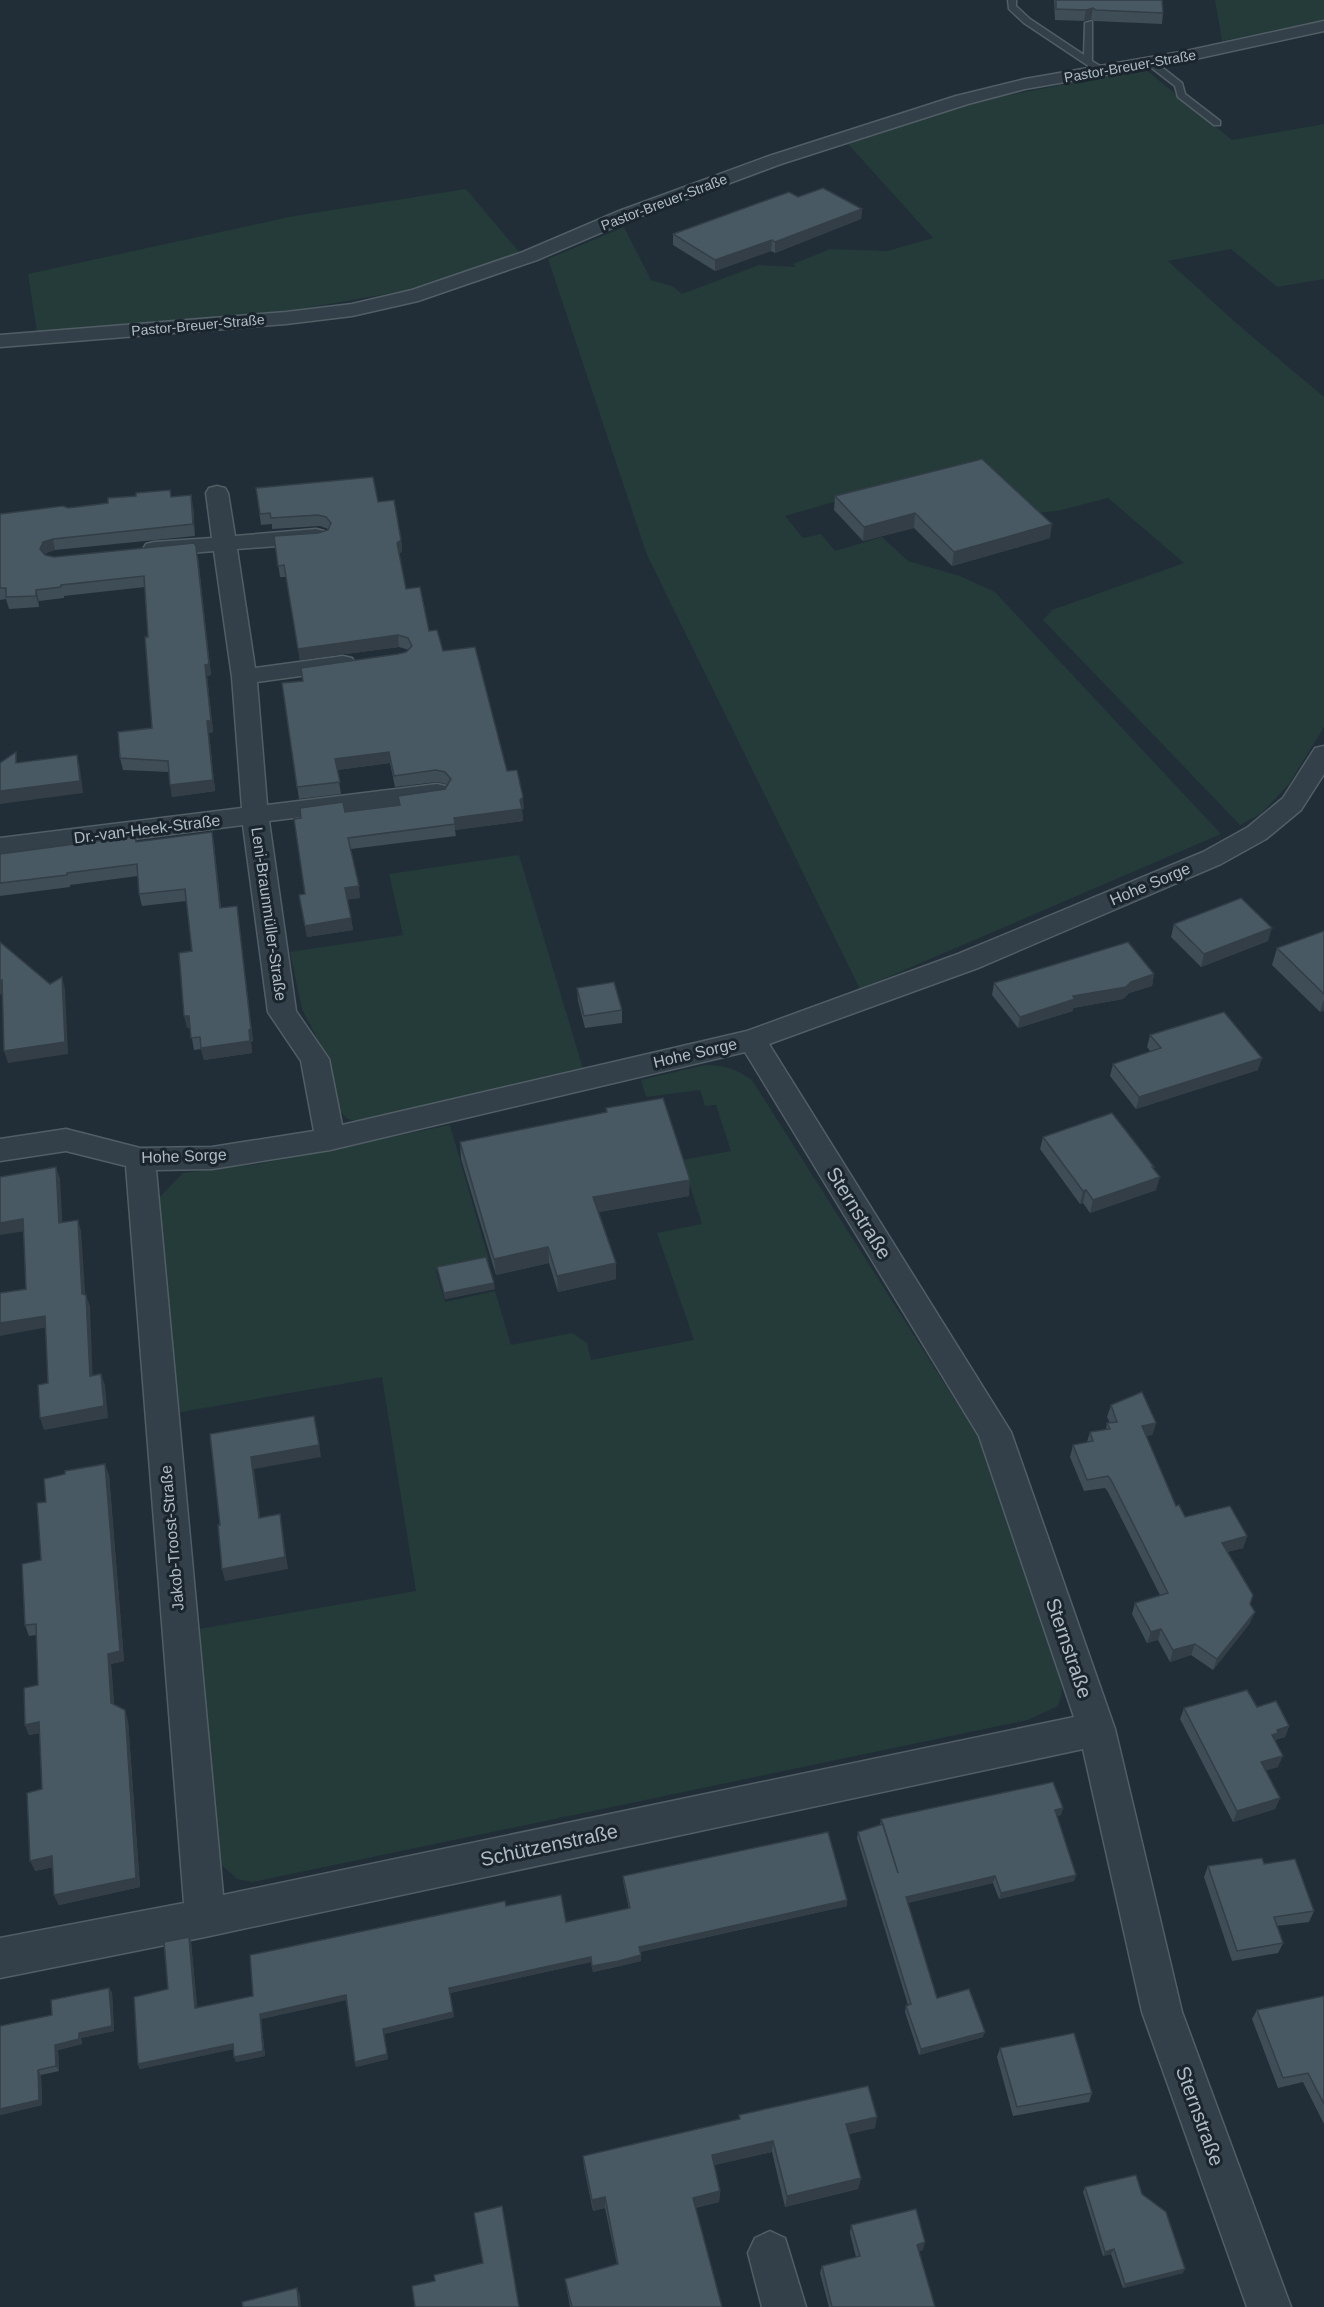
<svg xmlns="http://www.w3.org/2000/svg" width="1324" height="2307" font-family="Arial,sans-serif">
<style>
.green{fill:#243b39}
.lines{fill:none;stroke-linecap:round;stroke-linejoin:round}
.service-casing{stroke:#525e66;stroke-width:3}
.minor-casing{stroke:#525e66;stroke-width:3}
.service{fill:#344049;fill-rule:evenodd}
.minor{fill:#344049;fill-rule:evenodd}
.wall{fill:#3f4d56}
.shaded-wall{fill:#333e46}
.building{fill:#495964;stroke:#333e46;stroke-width:1.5}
.labels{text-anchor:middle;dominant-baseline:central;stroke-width:6;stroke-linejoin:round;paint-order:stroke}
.far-street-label{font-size:14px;fill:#afbbc5;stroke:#1a252d}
.street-label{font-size:16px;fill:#afbbc5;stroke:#1a252d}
.near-street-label{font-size:20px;fill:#afbbc5;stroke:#1a252d}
</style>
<rect width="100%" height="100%" fill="#212e38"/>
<g class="green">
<path d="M1215 0H1324V20L1222 41Z"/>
<path d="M1145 69 1232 140 1324 124V279L1277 287 1231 249 1168 261 1235 322 1324 397V727L1289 784 1261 814 1240 825 1043 620 1052 610 1184 563 1108 498 1057 511 1028 514 977 461 785 516 803 538 821 534 835 551 882 537 908 561 960 576 995 592 1221 834 860 989 647 555 548 259 624 227 651 280 672 286 682 294 759 265 796 267 793 264 830 249 887 251 933 238 848 144 979 101Z"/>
<path d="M466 189 520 253 421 288 294 310 37 332 28 274 294 216Z"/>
<path d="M519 855 584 1072 361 1122 348 1119 336 1107 328 1060 302 1009 290 952 403 935 389 874Z"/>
<path d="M705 1065C725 1065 736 1069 752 1080L981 1441 1060 1675 1062 1692 1058 1706 1028 1720 253 1882 237 1879 216 1860 193 1630 416 1591 382 1377 170 1414 152 1205 183 1173 259 1164 450 1125 489 1260 436 1271 445 1302 495 1291 511 1345 572 1333 587 1343 591 1360 694 1340 657 1233 702 1224 682 1160 731 1151 716 1105 705 1106 700 1090 646 1097 641 1080Z"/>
</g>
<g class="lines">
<defs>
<g id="service">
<path d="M1008 0H1016V6L1030 19 1084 55 1085 23 1092 21V61L1105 69V73H1099L1024 23 1009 9Z"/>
<path d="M1148 61H1154L1182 83 1185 94 1220 121V125H1214L1178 97 1175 86 1148 65Z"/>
</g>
<g id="minor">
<path d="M1324 21V31L1186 61 1025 89 968 104 781 164 633 219 537 260 418 301 352 316 286 324 0 347V335L286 312 352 304 412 290 523 252 619 211 769 156 956 96 1025 79 1186 51Z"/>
<path d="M217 486 225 488 228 493 235 536 316 529 324 531 327 536 324 541 316 543 237 549 255 668 343 656 352 658 355 663 352 668 343 670 257 682 267 805 437 784 446 786 450 792 446 798 437 800 269 821 296 1011 329 1059 342 1125 747 1031 958 954 1203 852 1248 827 1283 798 1315 748 1324 746V774L1301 810 1266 839 1221 864 978 968 769 1044 1011 1432 1115 1729 1182 2012 1291 2307H1247L1142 2012 1083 1749 205 1937 0 1978V1938L184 1903 126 1166 66 1151 0 1161V1139L66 1129 140 1148 212 1147 314 1131 301 1061 268 1012 243 825 0 856V838L242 808 232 677 214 551 154 556 146 554 143 549 146 544 154 542 212 538 206 493 209 488ZM745 1052 979 1436 1074 1717 223 1895 156 1170 212 1169 330 1150Z"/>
<path d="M770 2231 785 2238 806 2307H762L748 2253 755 2238Z"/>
</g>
</defs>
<use href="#service" class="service-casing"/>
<use href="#minor" class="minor-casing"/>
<use href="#service" class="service"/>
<use href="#minor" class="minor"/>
</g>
<g class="wall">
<path d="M1054 0H1162L1163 13 1162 24 1094 21 1091 19 1084 21 1055 20Z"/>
<path d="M798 197 862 209 861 219 775 253 771 251 715 271 673 245V234Z"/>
<path d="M256 488 378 502 401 540 402 551 399 554 406 589 429 631 443 651 507 771 524 808 522 810 523 821 455 830 456 836 351 849 360 898 347 899 353 930 307 937 299 895 305 894 345 812 399 805 398 796 445 789 448 785 446 784 437 782 395 787 390 763 337 770 341 794 299 799 282 683 303 681 406 652 409 650 399 647 300 660 286 577H280L274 536 318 533 328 530V529L320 526 272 529V524L261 525Z"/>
<path d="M835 496 1050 538 952 566 914 528 863 541 834 510Z"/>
<path d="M172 497 193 506 195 536 55 550 46 553 45 555 54 557H198L211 675 207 676 213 732 209 733 215 791 172 797 169 772 123 770 120 758 152 728 148 637 145 587 64 596V598L39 601V607L9 609 6 599 0 600V514L68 508Z"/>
<path d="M212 832 214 844 221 908 237 906 253 1041 251 1042 252 1053 204 1060 201 1049 194 1050 190 1028H187L192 951 186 901 142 906 139 894 138 876 70 885V887L0 896V854L135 836 137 842Z"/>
<path d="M1174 924 1268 941 1201 967 1171 937Z"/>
<path d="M1324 931V1010L1320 1012 1272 965 1277 948Z"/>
<path d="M1154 974 1152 986 1129 993 1123 999 1073 1008V1011L1018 1028 992 995 994 983Z"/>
<path d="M577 988 622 1010V1023L585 1028 578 1001Z"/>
<path d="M1150 1035 1258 1070 1136 1109 1110 1076 1113 1064 1151 1052 1147 1047Z"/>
<path d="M606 1108 689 1196 599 1212 616 1263V1279L558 1292 549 1263 496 1275 461 1159 460 1142 606 1112Z"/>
<path d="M1043 1137 1154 1167 1153 1169 1156 1190 1090 1213 1083 1203 1080 1204 1040 1149Z"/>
<path d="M437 1267 495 1289 445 1299Z"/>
<path d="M1111 1405 1156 1423 1152 1435 1146 1436 1176 1506 1185 1517 1247 1536 1243 1548 1227 1552 1250 1604V1623L1213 1670 1191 1655 1170 1662 1158 1640 1147 1643 1132 1614 1135 1603 1160 1595 1108 1492 1105 1488 1084 1491 1070 1457 1073 1445 1087 1442 1090 1432 1106 1429 1107 1423H1110L1107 1417Z"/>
<path d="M109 1475 124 1661 111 1664 114 1705 128 1721 140 1887 59 1905 54 1895 53 1867 35 1871 42 1789 40 1733 29 1735 25 1725 38 1685 36 1635 29 1636 25 1625 41 1560 46 1502Z"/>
<path d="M1257 1707 1289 1726 1285 1737 1275 1740 1278 1767 1266 1770 1280 1798 1275 1809 1233 1822 1180 1719 1184 1708Z"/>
<path d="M1063 1808 1061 1815 1057 1816 1076 1875 1074 1881 999 1899 993 1883 907 1903 937 1998 983 2037 919 2055 905 2012 906 2006 908 2005 857 1838 858 1832 880 1825 881 1819Z"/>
<path d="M1264 1864 1314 1911 1309 1922 1277 1926 1283 1943 1278 1953 1232 1961 1204 1877 1208 1866Z"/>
<path d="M623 1876 847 1900V1906L640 1952 641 1961 620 1966 593 1972 591 1962 450 1993 454 2017 384 2034 388 2059 356 2067 346 2000 261 2019 265 2056 236 2062 233 2049 140 2069 138 2064 189 1937 191 1942 197 2008 253 1996 506 1906 566 1922 629 1909 623 1881Z"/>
<path d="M109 1988 112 1993 114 2031 81 2038 82 2044 58 2050 59 2071 41 2075 42 2105 0 2115 52 2015Z"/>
<path d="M1324 1996V2124L1303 2082 1278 2088 1252 2019 1257 2010Z"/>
<path d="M1000 2048 1092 2093 1089 2102 1013 2116 997 2057Z"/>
<path d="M739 2115 875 2128 849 2134 861 2178 858 2189 785 2207 772 2152 714 2165 720 2191 719 2202 695 2208 722 2307H570L565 2279 617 2264 605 2208 593 2211 584 2167 583 2156 739 2119Z"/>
<path d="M1085 2187 1142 2194 1183 2273 1123 2288 1111 2254 1103 2256 1083 2192Z"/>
<path d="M851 2225 923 2250 919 2251 935 2307H829L820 2273 822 2266 856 2257 850 2233Z"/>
</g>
<g class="shaded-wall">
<path d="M1093 8 1091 19 1084 21 1086 10Z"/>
<path d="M862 209 861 219 775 253V242Z"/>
<path d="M772 240 771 251 715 271V260Z"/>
<path d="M191 495 193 506 195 536 193 524Z"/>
<path d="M915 513 914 528 863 541 864 527Z"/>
<path d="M1052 524 1050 538 952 566 954 552Z"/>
<path d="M53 539 55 550 46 553 43 560 40 549 43 542Z"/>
<path d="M401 540 402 551 399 554 397 543Z"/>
<path d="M196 546 211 675 207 676 213 732 209 733 215 791 172 797 170 785 205 665Z"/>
<path d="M36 590 39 601V607L36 596Z"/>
<path d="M398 635 399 647 300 660 298 649Z"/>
<path d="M389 752 390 763 337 770 335 759Z"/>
<path d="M77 755 80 768 83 793 0 804V791Z"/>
<path d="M523 797 524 808 522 810 523 821 455 830 454 818 520 800Z"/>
<path d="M212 832 214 844 222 920 220 908Z"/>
<path d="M359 886 360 898 347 900 345 888Z"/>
<path d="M237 906 253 1041 251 1042 252 1053 204 1060 201 1048Z"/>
<path d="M351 918 353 930 307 937 305 926Z"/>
<path d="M1272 928 1268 941 1201 967 1204 954Z"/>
<path d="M1154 974 1152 986 1129 993 1123 999 1073 1008V1011L1018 1028 1020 1017 1073 996 1131 982Z"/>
<path d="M62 977 65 989 68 1054 8 1063 4 1051Z"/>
<path d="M2 980 5 992 0 995V981Z"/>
<path d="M1324 999V1010L1320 1012Z"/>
<path d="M184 1016H189L192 1028H187Z"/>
<path d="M1262 1058 1258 1070 1136 1109 1139 1097Z"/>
<path d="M56 1167 60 1179 63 1234 59 1223Z"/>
<path d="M1160 1177 1156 1190 1090 1213 1093 1200Z"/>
<path d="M690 1180 689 1196 594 1213 593 1197Z"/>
<path d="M1086 1190 1083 1203 1080 1204 1083 1191Z"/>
<path d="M23 1219 26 1231 0 1235V1223Z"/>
<path d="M78 1220 81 1231 86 1305 82 1294Z"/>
<path d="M548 1247 549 1263 496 1275 494 1259Z"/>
<path d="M616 1263V1279L558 1292 557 1276Z"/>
<path d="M494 1283 495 1289 445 1299 444 1293Z"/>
<path d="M86 1295 90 1306 93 1387 90 1376Z"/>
<path d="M45 1316 48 1327 0 1336V1323Z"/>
<path d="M101 1374 105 1385 108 1418 44 1430 40 1418Z"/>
<path d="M1156 1423 1152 1435 1138 1438 1142 1426Z"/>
<path d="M317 1429 321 1457 254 1469 262 1530 259 1518 251 1457Z"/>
<path d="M105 1464 109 1475 124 1661 111 1664 115 1713 111 1703 108 1654Z"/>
<path d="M280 1514 282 1526 288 1569 225 1581 222 1569Z"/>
<path d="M1247 1536 1243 1548 1218 1554 1222 1543Z"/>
<path d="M1255 1612 1250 1623 1213 1670 1217 1659Z"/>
<path d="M1161 1629 1158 1640 1147 1643 1151 1632Z"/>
<path d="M1195 1644 1191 1655 1170 1662 1173 1650Z"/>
<path d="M125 1710 128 1721 140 1887 59 1905 54 1895Z"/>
<path d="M39 1722 44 1732 29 1735 25 1725Z"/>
<path d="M1289 1726 1285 1737 1274 1740 1272 1735 1277 1730Z"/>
<path d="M1283 1756 1278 1767 1257 1773 1261 1762Z"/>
<path d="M1280 1798 1275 1809 1233 1822 1237 1811Z"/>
<path d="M1063 1808 1061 1815 1053 1817 1055 1810Z"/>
<path d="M52 1856 57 1866 35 1871 30 1861Z"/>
<path d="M1076 1875 1074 1881 999 1899 1001 1893Z"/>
<path d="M995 1876 993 1883 904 1904 906 1897Z"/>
<path d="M847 1900V1906L639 1952V1947Z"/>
<path d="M189 1937 191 1942 198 2013 195 2008Z"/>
<path d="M641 1955V1961L593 1972 592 1966Z"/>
<path d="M591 1957V1962L450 1993 449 1988Z"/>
<path d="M109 1988 112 1993 114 2031 81 2038 82 2044 58 2050 59 2071 56 2066 55 2045 79 2033Z"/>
<path d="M346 1995 347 2000 261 2019 265 2056 236 2062 234 2057 260 2014Z"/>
<path d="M453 2012 454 2017 384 2034 388 2059 356 2067 355 2062 383 2029Z"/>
<path d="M985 2032 983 2037 919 2055 921 2049Z"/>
<path d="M233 2044 235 2049 140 2069 138 2064Z"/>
<path d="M38 2070 41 2075 42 2105 0 2115V2109Z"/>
<path d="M877 2117 875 2128 844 2135 846 2124Z"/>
<path d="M773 2141 772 2152 711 2166 712 2155Z"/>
<path d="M861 2178 858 2189 785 2207 787 2196Z"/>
<path d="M720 2191 719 2202 692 2208 693 2198Z"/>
<path d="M605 2197V2208L593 2211 592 2200Z"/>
<path d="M925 2242 923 2250 914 2252 917 2245Z"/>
<path d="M1114 2249 1111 2254 1103 2256 1105 2252Z"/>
<path d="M1185 2269 1183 2273 1123 2288 1125 2284Z"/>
<path d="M297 2288 300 2295 301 2307H299Z"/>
</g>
<g class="building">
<path d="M1056 0H1162L1163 13 1096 10 1093 8 1086 10 1056 9Z"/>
<path d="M823 188 862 209 775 242 772 240 715 260 673 234 789 192 798 197Z"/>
<path d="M982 459 1052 524 954 552 915 513 864 527 835 496Z"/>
<path d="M373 477 378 502 394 500 401 540 397 543 406 589 420 587 429 631 437 630 443 651 475 647 507 771 517 770 523 797 520 800 522 809 454 818 455 824 348 838 359 886 345 888 351 918 305 926 299 895 305 894 294 819 301 818 300 808 343 802 345 812 400 805 398 796 445 789 451 779 445 772 436 770 394 776 389 752 335 759 340 782 297 787 282 683 303 681 301 668 398 654 406 652 412 646 408 638 398 635 298 649 284 565 278 566 274 536 318 533 328 530 331 523 326 517 318 515 271 518 270 513 260 514 256 488Z"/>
<path d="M170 490 171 497 191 495 193 524 53 539 43 542 40 549 45 555 54 557 194 543 196 546 209 664 205 665 211 721H207L213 780 170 785 168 761 120 758 118 732 152 728 145 637H148L144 576 61 585V587L36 590V596L6 597V588H0V514L63 506 68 508 108 503V498L136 496V493Z"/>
<path d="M16 752V763L77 755 80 781 0 791V763Z"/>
<path d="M212 832 220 908 237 906 251 1029 249 1030 250 1041 201 1048 200 1037 191 1038 189 1016H184L179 953 192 951 185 889 139 894 137 864 67 873V875L0 883V854L135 836 136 842Z"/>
<path d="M1241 898 1272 928 1204 954 1174 924Z"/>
<path d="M1324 931V994L1277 948Z"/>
<path d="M0 942 50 984 62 977 65 1042 4 1051 2 980 0 981Z"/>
<path d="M1128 942 1154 974 1131 982 1126 987 1073 996 1075 999 1020 1017 994 983Z"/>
<path d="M614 982 622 1010 584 1016 577 988Z"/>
<path d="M1224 1012 1262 1058 1139 1097 1113 1064 1161 1048 1150 1035Z"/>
<path d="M663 1098 690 1180 593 1197 616 1263 557 1276 548 1247 494 1259 460 1142 607 1112 606 1108Z"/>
<path d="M1112 1113 1154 1167H1152L1160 1177 1093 1200 1086 1190 1083 1191 1043 1137Z"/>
<path d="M56 1167 59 1223 78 1220 82 1294 86 1295 90 1376 101 1374 104 1406 40 1418 38 1385 48 1383 45 1316 0 1323V1293L26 1289 23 1219 0 1223V1177Z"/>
<path d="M486 1257 494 1283 444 1293 437 1267Z"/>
<path d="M1142 1392 1156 1423 1142 1426 1176 1506 1179 1505 1185 1517 1230 1506 1247 1536 1222 1543 1253 1595 1250 1604 1255 1612 1217 1659 1195 1644 1173 1650 1161 1629 1151 1632 1135 1603 1168 1593 1111 1480 1108 1476 1087 1480 1073 1445 1093 1441 1090 1432 1110 1429 1107 1423 1117 1422 1111 1405Z"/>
<path d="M314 1416 319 1445 251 1457 259 1518 280 1514 285 1557 222 1569 218 1525H220L210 1434Z"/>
<path d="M105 1464 120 1651 108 1654 111 1703 125 1710 136 1878 54 1895 52 1856 30 1861 27 1793 42 1789 39 1722 25 1725 24 1688 38 1685 36 1624 25 1625 22 1564 41 1560 37 1503 46 1502 44 1479 65 1474V1471Z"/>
<path d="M1247 1690 1257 1707 1276 1701 1289 1726 1277 1730 1278 1733 1272 1735 1283 1756 1261 1762 1280 1798 1237 1811 1184 1708Z"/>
<path d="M1053 1782 1063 1808 1055 1810 1076 1875 1001 1893 995 1876 906 1897 937 1998 969 1989 985 2032 921 2049 906 2006 911 2004 858 1832 883 1824 898 1873 881 1819Z"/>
<path d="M828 1832 847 1900 639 1947 641 1955 619 1961 592 1966 591 1957 449 1988 453 2012 383 2029 387 2054 355 2062 346 1995 260 2014 263 2051 234 2057 233 2044 138 2064 134 1997 168 1989 164 1942 189 1937 195 2008 253 1996 250 1955 505 1901 506 1906 561 1895 566 1922 630 1908 623 1876Z"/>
<path d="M1262 1858 1264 1864 1295 1859 1314 1911 1274 1917 1283 1943 1237 1951 1208 1866Z"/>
<path d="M109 1988 112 2026 79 2033V2039L55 2045 56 2066 38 2070 39 2100 0 2109V2026L52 2015 51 2000Z"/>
<path d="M1324 1996V2104L1308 2073 1283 2078 1257 2010Z"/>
<path d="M1074 2033 1092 2093 1017 2107 1000 2048Z"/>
<path d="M868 2086 877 2117 846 2124 861 2178 787 2196 773 2141 712 2155 720 2191 693 2198 722 2307H572L565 2279 618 2264 605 2197 592 2200 583 2156 740 2119 739 2115Z"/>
<path d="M1136 2175 1142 2194 1166 2212 1185 2269 1125 2284 1114 2249 1105 2252 1085 2187Z"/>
<path d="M502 2206 519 2307H415L412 2286 435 2281 434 2275 483 2263 474 2213Z"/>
<path d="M916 2209 925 2242 917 2245 935 2307H832L822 2266 860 2256 851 2225Z"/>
<path d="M297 2288 299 2307H243L242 2302Z"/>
</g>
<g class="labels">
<g class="far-street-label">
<text transform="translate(1130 66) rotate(-10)">Pastor-Breuer-Straße</text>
<text transform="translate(664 202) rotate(-21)">Pastor-Breuer-Straße</text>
<text transform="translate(198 325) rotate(-5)">Pastor-Breuer-Straße</text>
</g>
<g class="street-label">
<text transform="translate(147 829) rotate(-7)">Dr.-van-Heek-Straße</text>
<text transform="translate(1150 884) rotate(-23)">Hohe Sorge</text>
<text transform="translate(269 914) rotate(82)">Leni-Braunmüller-Straße</text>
<text transform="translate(695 1053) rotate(-13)">Hohe Sorge</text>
<text transform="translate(184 1156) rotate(-2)">Hohe Sorge</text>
<text transform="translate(172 1538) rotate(-95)">Jakob-Troost-Straße</text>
</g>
<g class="near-street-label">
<text transform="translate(859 1213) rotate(58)">Sternstraße</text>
<text transform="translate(1069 1648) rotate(71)">Sternstraße</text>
<text transform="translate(549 1845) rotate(-12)">Schützenstraße</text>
<text transform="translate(1200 2116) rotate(70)">Sternstraße</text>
</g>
</g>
</svg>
